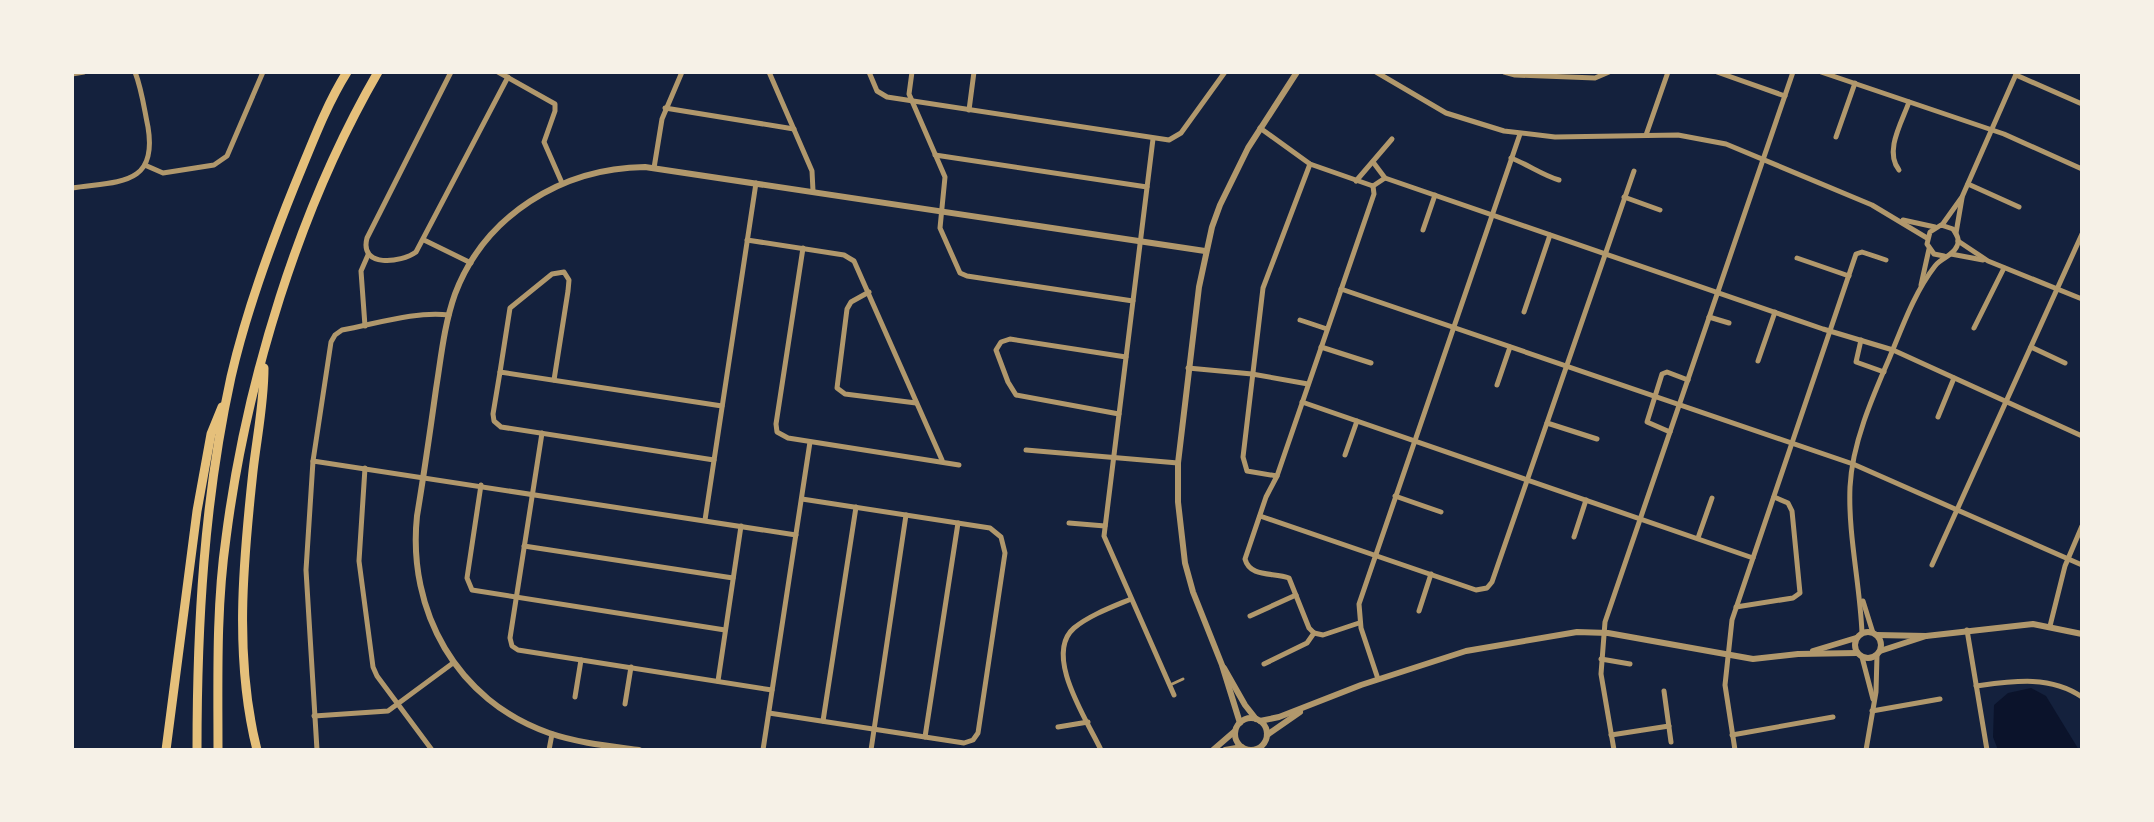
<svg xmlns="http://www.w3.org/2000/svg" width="2154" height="822" font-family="Figtree,sans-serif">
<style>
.water{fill:#0b132b}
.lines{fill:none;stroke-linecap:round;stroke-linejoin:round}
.service{stroke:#b1986c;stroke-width:3}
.minor{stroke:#b1986c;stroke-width:5}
.tertiary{stroke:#b1986c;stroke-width:6}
.motorway{stroke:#e5c07b;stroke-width:9}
</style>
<rect width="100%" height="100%" fill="#14213d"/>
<path class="water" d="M2031 688 2046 696 2079 750H1998L1993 737 1994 705 2008 693Z"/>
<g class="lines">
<path class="service" d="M1170 685 1183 679"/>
<g class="minor">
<path d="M451 72 367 238C359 268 401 263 416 252L508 77"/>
<path d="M498 72 555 104V111L544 142 562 183"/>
<path d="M769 72 812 171 813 191"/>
<path d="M869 72 877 91 887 97 1169 140 1181 133 1225 72"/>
<path d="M912 72 909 94 945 177 940 228 960 273 967 276 1133 301"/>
<path d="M1376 72 1446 113 1504 131 1555 137 1678 135 1726 144 1872 205 1927 238"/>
<path d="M1504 72 1515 75 1595 78 1609 72"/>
<path d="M1717 72 1785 96"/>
<path d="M1821 72 2004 134 2082 169"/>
<path d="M72 74 84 72"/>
<path d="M2016 75 2082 104"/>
<path d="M665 108 794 129"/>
<path d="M969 110 974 72"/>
<path d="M1260 128 1310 164 1373 186"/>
<path d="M1646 135 1668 72"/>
<path d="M1836 137 1855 83"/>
<path d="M1153 139 1104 536 1174 695"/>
<path d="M935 155 1147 187"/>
<path d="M1511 158C1529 165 1542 175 1559 180"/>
<path d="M1373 162 1385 178"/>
<path d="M147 166 163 173 214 165 227 156 263 72"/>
<path d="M654 168 662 119 682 72"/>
<path d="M1899 170C1884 151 1902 122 1909 102"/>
<path d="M1356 181 1392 139"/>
<path d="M1968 184 2019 207"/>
<path d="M1373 186 1385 178 1823 329 1893 350 2082 436"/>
<path d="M72 188C117 181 158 187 148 127 144 108 142 90 135 72"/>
<path d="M1624 197 1660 210"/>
<path d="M1903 220 1935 227"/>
<path d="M1942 225 1962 197 2017 72"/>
<path d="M1423 230 1435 195"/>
<path d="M1956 233 1962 198"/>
<path d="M424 240 471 263"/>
<path d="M747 240 844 255 854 261 942 460"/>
<path d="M1958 241 1988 261 2082 299"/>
<path d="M803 248 776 424 777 432 788 438 959 465"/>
<path d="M1951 254 1983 260"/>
<path d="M1797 258 1849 276"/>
<path d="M1921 285 1929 249"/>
<path d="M1341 289 1853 464 2082 565"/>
<path d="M869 292 851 302 847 309 837 388 845 394 916 403"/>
<path d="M1524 312 1550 235"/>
<path d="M1709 317 1729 323"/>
<path d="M1300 320 1327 329"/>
<path d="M365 326 361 271 368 255"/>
<path d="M1974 328 2004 268"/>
<path d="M1861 340 1856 362 1884 372"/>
<path d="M1321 347 1371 363"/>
<path d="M2031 347 2065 363"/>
<path d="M1758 361 1775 312"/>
<path d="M1188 368 1252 374 1308 384"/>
<path d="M500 372 510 308 552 274 564 272 569 280 568 291 554 380"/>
<path d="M1497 385 1510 347"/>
<path d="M1302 402 1753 558"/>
<path d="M1119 414 1016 395 1008 382 996 350 1001 342 1010 339 1126 357"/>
<path d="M1938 417 1954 378"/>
<path d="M1547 423 1597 439"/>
<path d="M1670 432 1647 422 1662 374 1667 372 1688 380"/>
<path d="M542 433 510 638 512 646 518 650 772 690"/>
<path d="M1026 450 1178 463"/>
<path d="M1345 455 1357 421"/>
<path d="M714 460 501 427 494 421 493 414 500 372 722 406"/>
<path d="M313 461 331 342 335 335 342 330C376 324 414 311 449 315"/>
<path d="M365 468 359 561 373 667 377 676 432 750"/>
<path d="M1277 476 1247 471 1243 457 1263 288 1310 164"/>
<path d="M481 485 467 578 472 590 725 630"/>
<path d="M1395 496 1441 512"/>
<path d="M1260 516 1476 590 1487 588 1492 582 1634 171"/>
<path d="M705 520 756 183"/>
<path d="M1069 523 1105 526"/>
<path d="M1574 537 1586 500"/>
<path d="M1698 538 1712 498"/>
<path d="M524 546 733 578"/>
<path d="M1932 565 2082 234"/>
<path d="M1863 601 1873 633"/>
<path d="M1736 607 1793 598 1800 593 1792 511 1788 503 1774 497"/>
<path d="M1419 611 1431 574"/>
<path d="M1250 616 1296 595"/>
<path d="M2050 626 2065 566 2082 526"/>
<path d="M1967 630 1987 750"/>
<path d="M1314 633 1309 628 1289 578C1274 572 1250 578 1245 559L1266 497 1277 476 1374 194 1373 186"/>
<path d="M1314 633 1323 635 1359 623"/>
<path d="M1862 633C1860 584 1848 535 1850 487 1852 444 1872 398 1889 359 1902 328 1914 293 1935 266 1941 258 1953 256 1957 246 1960 240 1957 235 1953 229L1941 225 1930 232 1927 244 1934 254 1944 256"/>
<path d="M1862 657 1873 699"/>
<path d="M1601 659 1630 664"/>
<path d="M1264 664 1307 643 1314 633"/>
<path d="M1378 679 1361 628 1359 604 1520 134"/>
<path d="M718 681 741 526"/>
<path d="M1976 686C2013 681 2050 675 2082 697"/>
<path d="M1664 691 1671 742"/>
<path d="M575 697 581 660"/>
<path d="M625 704 631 667"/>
<path d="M1872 711 1940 699"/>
<path d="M769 713 964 743 973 740 978 733 1005 553 1001 537 990 528 802 499"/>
<path d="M314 716 388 711 453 663"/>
<path d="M823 721 856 507"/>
<path d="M1058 727 1088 722"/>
<path d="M1611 735 1669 726"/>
<path d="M1732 735 1833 717"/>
<path d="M925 737 958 523"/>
<path d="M317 750 306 570 313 461 796 535"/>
<path d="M549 750 552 734"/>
<path d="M763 750 810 442"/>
<path d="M871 750 906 515"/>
<path d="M1101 750C1087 720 1043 655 1074 628 1090 615 1112 607 1131 599"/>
<path d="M1614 750 1601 674 1605 622 1793 72"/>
<path d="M1735 750 1725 685 1732 620 1856 254 1862 252 1886 260"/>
<path d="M1866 750 1876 692 1877 655"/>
</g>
<g class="tertiary">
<circle cx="1868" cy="645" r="13"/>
<path d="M1877 635 1926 636 2033 624 2082 634"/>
<path d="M1813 651 1856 638"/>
<path d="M1880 651 1926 636"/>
<path d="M1224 668 1245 705 1256 719"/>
<circle cx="1251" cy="734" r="16"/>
<path d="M1260 721 1279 717 1361 685 1466 651 1577 632 1608 633 1753 659 1798 654 1857 653"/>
<path d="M1240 723 1222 665 1193 592 1185 563 1178 502V463L1199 287 1212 227 1220 205 1248 148 1297 72"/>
<path d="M1267 735 1300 712"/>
<path d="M639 750C609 746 578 743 549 733 457 701 407 611 417 516 424 474 430 432 436 389 441 358 444 325 455 294 485 215 562 168 645 167L1205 251"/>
<path d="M1213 750 1235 731"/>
<path d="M1225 750 1242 747"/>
</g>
<g class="motorway">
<path d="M166 750 197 511 211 434 222 407"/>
<path d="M197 750C197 625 204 500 231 377 246 312 269 249 294 187 310 149 325 107 347 72"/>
<path d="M218 750C218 679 216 608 226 538 246 382 299 208 378 72"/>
<path d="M257 750C234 659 243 563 253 471 257 436 264 403 264 368"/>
</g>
</g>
<rect width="2154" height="822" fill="none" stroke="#f6f1e7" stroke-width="148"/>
</svg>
